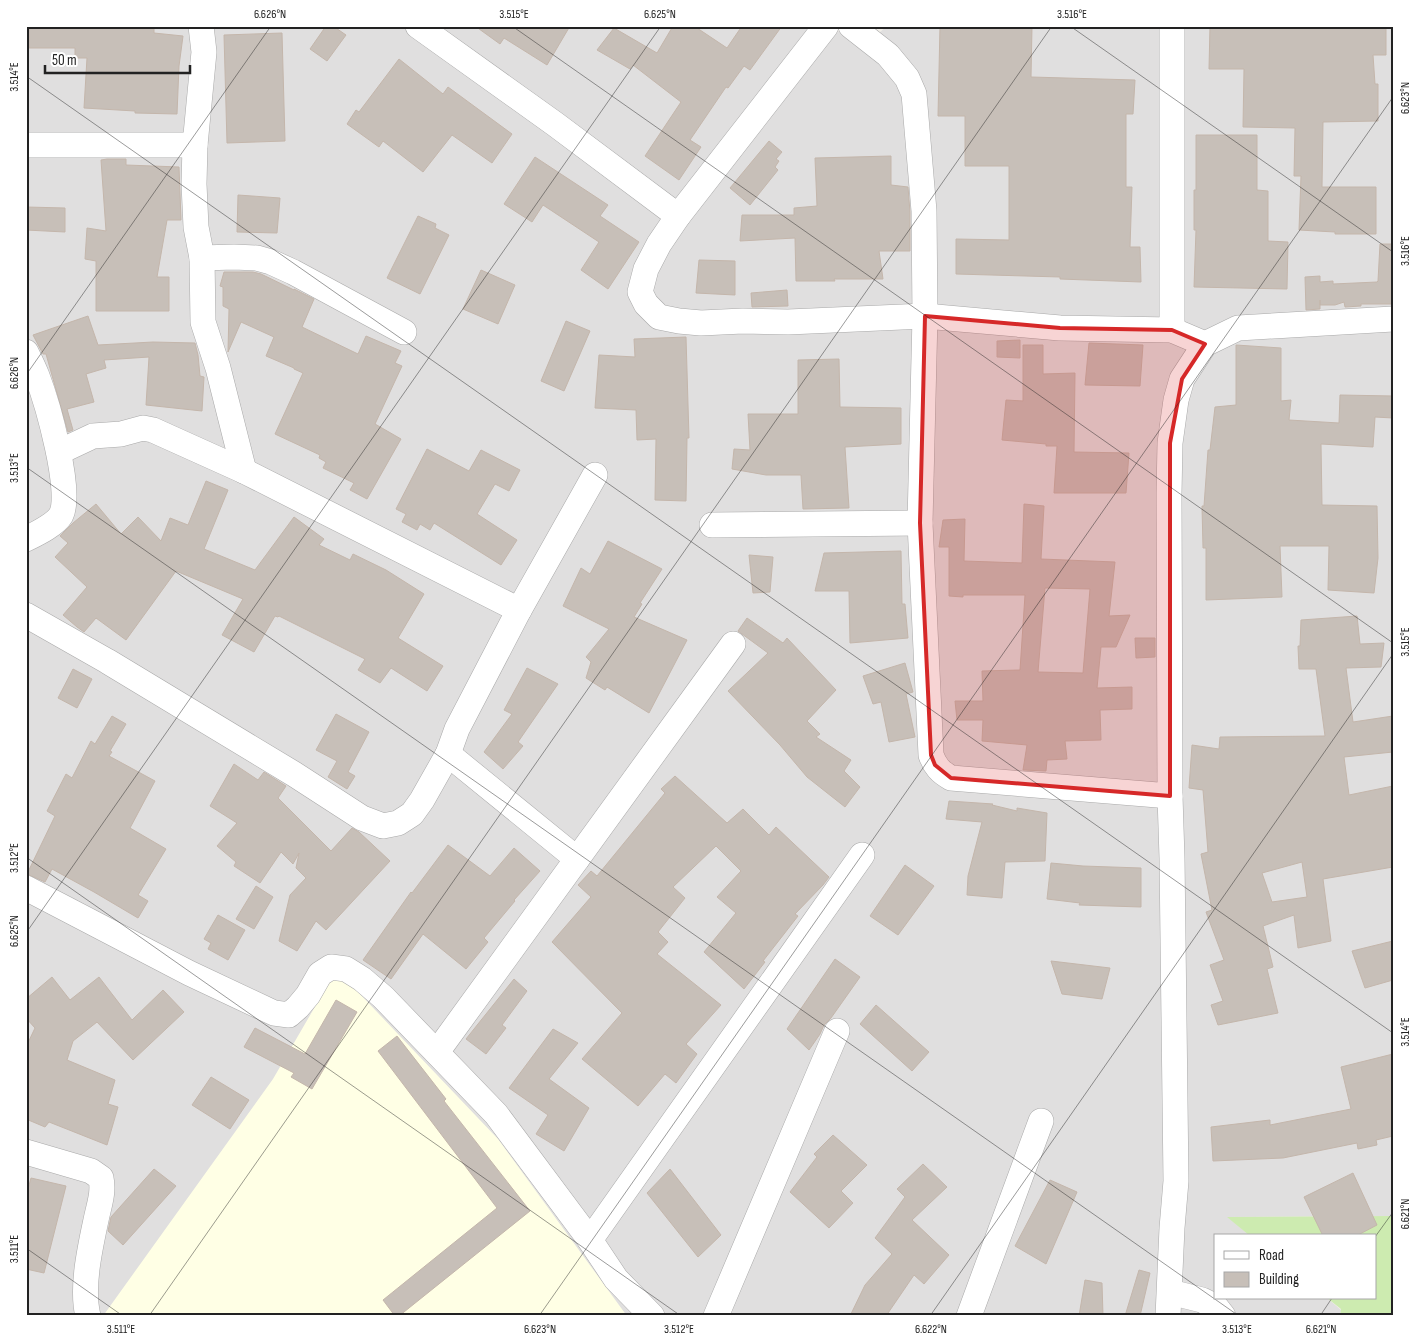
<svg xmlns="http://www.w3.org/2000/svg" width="1419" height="1342" font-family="'Sofia Sans Condensed',sans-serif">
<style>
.residential{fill:#e0dfdf}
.education{fill:#ffffe5}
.grass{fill:#cdebb0}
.building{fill:#c7bfb8;stroke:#c4b6ab;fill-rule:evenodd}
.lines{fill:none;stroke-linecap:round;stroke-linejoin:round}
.minor-casing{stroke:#a9a9a9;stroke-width:26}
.minor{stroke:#fff;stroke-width:25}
.marked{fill:#d62828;fill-opacity:0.2;stroke:#d62828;stroke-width:4;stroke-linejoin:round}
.ticks{fill:none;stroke:#222;stroke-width:1;stroke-opacity:0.45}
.neatline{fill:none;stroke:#222;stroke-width:2}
.ticks-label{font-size:12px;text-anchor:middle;fill:#222}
</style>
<rect width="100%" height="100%" fill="#f2efe9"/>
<path class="residential" d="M26 26H831L862 48 887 26H1393V1216L1228 1217 1250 1236H1215V1298H1327L1341 1310 1340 1316H26Z"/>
<path class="education" d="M334 974 359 993 498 1139 627 1316H103L273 1079Z"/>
<path class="grass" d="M1393 1216V1316H1340L1341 1309 1327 1298H1375V1236H1250L1227 1217Z"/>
<g class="building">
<path d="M154 26V33L183 36 179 66 177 114 135 113V111L84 108 87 58H75V48H29V28Z"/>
<path d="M326 26H333L346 35 327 61 310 49Z"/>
<path d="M475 26H570L547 65 504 38 500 44Z"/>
<path d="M673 26H694L727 48 742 26H782L750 70 744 66 728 88 726 87 690 140 701 147 679 180 645 156 681 102 633 65 630 69 597 50 614 28 657 53Z"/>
<path d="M940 26H1032L1031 77 1135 80 1133 114H1126V187H1132L1130 247H1140L1141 282 1060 279V277L956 274V239L1009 240V166H965V116H938Z"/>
<path d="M1210 26H1307V28L1386 26V55H1373L1375 84H1378V121L1323 122 1322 187H1376V234H1335V232L1299 230 1301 176H1294L1295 128 1243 127 1244 69H1209Z"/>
<path d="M282 33 285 141 227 143 224 35Z"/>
<path d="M399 59 443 94 448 87 512 134 492 163 452 135 423 172 383 141 379 147 347 124 356 110 359 112Z"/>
<path d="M1196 135H1257V190L1268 191V241L1288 242 1287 289 1194 287 1196 230H1194V190H1196Z"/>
<path d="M769 141 782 152 776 159 779 161 775 167 778 170 750 205 730 188Z"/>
<path d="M891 156V185L908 187 910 212V251H879L883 279H834L835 281H796L795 238 740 241 742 215H794V208L817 206 815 158Z"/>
<path d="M535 157 608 205 600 216 639 242 608 289 581 270 599 242 543 205 532 222 504 204Z"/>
<path d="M107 159H126V165L179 167 181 220H167L157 277H169V311H96V261L85 259 87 228 106 231 101 160Z"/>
<path d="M238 195 280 198 277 233 237 232Z"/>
<path d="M26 207 65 208V232L26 230Z"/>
<path d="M418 216 436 224 435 228 449 235 420 294 387 278Z"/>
<path d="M1380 244H1393V304H1361V306L1345 307 1344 302 1335 305H1320V300V309L1306 310 1305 277 1320 276V282L1333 281V284L1377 282 1378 281Z"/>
<path d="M699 260 735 261V295L696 293Z"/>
<path d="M481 270 515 285 498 324 463 309Z"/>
<path d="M224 272H253L261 274 294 290V289L314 299 302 327 358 354 366 336 401 351 395 363 402 366 375 424 401 439 367 499 350 490 354 483 323 468 326 462 319 458 320 455 275 434 303 373 294 369V368L266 356 274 337 241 322 228 352 229 309 223 306V287L220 286Z"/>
<path d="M787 290 788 306 752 307 751 293Z"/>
<path d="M88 316 98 345 153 342 195 343 198 355 200 376 204 377 202 411 146 405 149 357 104 360 106 368 86 374 94 402 67 409 73 430 68 432 46 354H43L33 335Z"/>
<path d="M566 321 590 331 564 391 541 381Z"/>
<path d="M686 337 689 438H687L686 501 655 500 656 439 637 440 636 410 595 408 599 355 635 357 634 339Z"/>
<path d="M1020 340V358L997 357V341Z"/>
<path d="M1089 343 1143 345 1140 386 1085 385Z"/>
<path d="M1023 345H1043V374L1075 373 1074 452 1129 453 1126 493H1054L1057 446H1046V444L1002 440 1006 400 1023 401Z"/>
<path d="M1236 345 1281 348V401L1291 400 1289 420 1339 423 1340 395 1393 396V418L1375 417 1373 447 1321 444 1322 505 1377 506 1378 558 1374 593 1328 590 1329 546H1280L1282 597 1206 600V548H1203L1202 506H1204L1208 450H1210L1215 407 1236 405Z"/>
<path d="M839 359 840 407 901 408V444L845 447 849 508 803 509 801 475H766L732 469 734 449 750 450 748 414H798V360Z"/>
<path d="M427 449 469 471 481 450 520 470 509 491 495 484 477 514 517 540 501 565 434 523 430 530 420 524 417 530 402 522 406 514 396 509Z"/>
<path d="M206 481 228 490 204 549 255 570 294 517 324 539 319 545 350 560 353 554 386 570 424 594 398 638 443 666 427 691 391 668 380 683 358 670 365 659 279 616 278 617 275 616 254 652 222 635 243 599 176 571 126 640 96 618 84 632 77 627 63 615 87 587 55 557 68 543 60 536 73 523 96 504 121 534 138 517 161 541 170 518 188 525Z"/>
<path d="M1024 504 1044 506 1041 559 1115 562 1109 616 1130 615 1116 647H1101L1097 688 1132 687V709L1100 710 1101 740 1065 741 1067 759 1047 760 1046 771 1023 770 1027 745 982 741 983 720H957L955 701H983L982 671 1020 670 1025 595H963V597L949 596V547H939L943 520 965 519 964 561 1022 563ZM1045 588 1090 589 1083 673 1038 672Z"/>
<path d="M608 541 662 569 640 603 642 604 634 617 687 640 649 713 607 687 605 690 586 678 591 662 586 657 609 629 563 606 581 568 590 574Z"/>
<path d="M901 551 902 604H905L908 638 850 643 849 591H815L824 553Z"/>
<path d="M749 555 773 557 770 592 753 593Z"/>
<path d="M1357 616 1360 644 1384 643 1381 667 1346 668 1353 722 1393 716V752L1344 757 1349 795 1393 786V867L1323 879 1331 941 1298 948 1294 915 1263 926 1273 967 1267 969 1278 1013 1218 1025 1211 1005 1223 1001 1210 965 1224 960 1206 912 1212 910 1201 854 1208 852 1203 790 1189 788 1192 745 1219 749 1220 737 1325 736 1316 669H1299L1298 646H1300L1301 620ZM1302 862 1307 897 1272 902 1262 873Z"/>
<path d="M747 618 783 643 787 638 836 690 807 721 820 734 816 737 851 760 844 771 860 787 845 807 807 777 780 745 728 691 768 653 738 631Z"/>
<path d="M1135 638H1155V657L1136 658Z"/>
<path d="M905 663 913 692 906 694 915 737 889 742 881 702 873 704 863 676Z"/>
<path d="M527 668 558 684 518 742 523 746 503 769 484 752 512 714 504 710Z"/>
<path d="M73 669 92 679 77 708 58 698Z"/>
<path d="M336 714 369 732 348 772 355 776 347 789 328 777 337 761 316 750Z"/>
<path d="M112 716 126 724 110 751 112 752 109 756 155 781 130 828 166 849 138 895 148 901 138 918 94 892 52 869 45 882 27 874 55 816 47 811 66 774 72 778 91 741 95 744Z"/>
<path d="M234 764 258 780 264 772 286 786 278 798 331 851 352 828 359 832 390 861 326 930 316 921 297 951 279 941 290 895 306 878 296 868 299 853 293 864 281 852 260 883 234 866 236 862 217 846 237 823 210 806Z"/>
<path d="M675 776 727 823 743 809 769 835 776 827 829 877 823 885 795 914 798 916 763 961 765 962 744 989 704 952 736 913 717 897 741 871 716 846 673 887 685 898 658 932 668 942 657 954 721 1005 686 1044 697 1054 676 1083 665 1074 638 1106 582 1059 622 1013 552 942 591 897 578 885 591 871 597 876 665 793 661 789Z"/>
<path d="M949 801 993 804 992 805 1017 811V808L1047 813 1045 861 1005 862 1002 898 967 895 968 876 982 822 946 819Z"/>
<path d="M448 845 490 876 514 848 540 871 514 900 515 901 484 938 488 942 466 969 423 934 391 979 363 960 411 892 412 893Z"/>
<path d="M1051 863 1083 866 1141 868V907L1079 905 1080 903 1047 899Z"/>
<path d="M905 865 934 886 898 935 870 916Z"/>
<path d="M256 886 273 897 254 929 236 919Z"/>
<path d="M218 915 245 930 228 960 208 949 211 943 204 939Z"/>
<path d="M1393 941V980L1365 988 1352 951Z"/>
<path d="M835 959 860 977 831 1018 824 1025 820 1034 809 1050 787 1029Z"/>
<path d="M1051 961 1110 968 1102 999 1062 994Z"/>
<path d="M52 977 70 1000 99 977 132 1020 163 990 184 1012 133 1060 97 1022 73 1041 67 1060 115 1080 108 1104 118 1107 107 1145 49 1122 45 1127 26 1119V1047L35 1028 26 1018V999Z"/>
<path d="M514 979 527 991 502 1025 506 1028 486 1054 466 1039Z"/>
<path d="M336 1000 357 1012 312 1089 291 1077 294 1073 244 1047 255 1028 305 1054Z"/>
<path d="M876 1005 929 1052 912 1071 860 1024Z"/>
<path d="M553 1029 578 1043 549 1079 589 1108 564 1151 536 1134 548 1115 509 1088Z"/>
<path d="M397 1036 446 1099 444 1101 530 1211 399 1316H395L383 1300 497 1208 378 1051Z"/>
<path d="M1393 1054V1136L1376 1140 1377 1145 1358 1149 1357 1143 1283 1158 1213 1161 1211 1127 1270 1120V1125L1351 1109 1341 1067Z"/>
<path d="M211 1077 249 1100 230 1129 192 1105Z"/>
<path d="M833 1135 867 1165 841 1191 853 1203 829 1228 790 1192 817 1157 814 1154Z"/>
<path d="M923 1164 947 1187 912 1220 949 1255 924 1284 914 1275 886 1316H850L865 1285 892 1254 875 1238 905 1197 897 1189Z"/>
<path d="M154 1169 176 1186 123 1245 108 1231 111 1217Z"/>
<path d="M670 1169 721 1235 698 1257 647 1193Z"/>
<path d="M1353 1173 1377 1225 1356 1236H1323L1304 1197Z"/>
<path d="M31 1178 66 1186 44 1273 26 1269V1196Z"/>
<path d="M1050 1180 1077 1192 1046 1264 1015 1246Z"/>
<path d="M1139 1270 1150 1273 1140 1316H1125Z"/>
<path d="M1085 1280 1102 1283 1103 1316H1079Z"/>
</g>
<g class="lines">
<defs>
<g id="minor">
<path d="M201 26 204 52 195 145 194 184 196 227 202 258 203 322 218 368 244 471"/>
<path d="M418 26 555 124 678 216"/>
<path d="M826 26 678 216 659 244 646 269 640 292 646 304 659 317 679 321 701 323 743 321 788 322 925 316 1060 328 1172 330 1205 344"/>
<path d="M851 26 888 55 907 78 914 94 924 211 925 316 920 523 931 755C935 766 940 772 951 778L1170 796"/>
<path d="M1172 26V330"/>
<path d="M26 145H195"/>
<path d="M202 258 234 257 257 258 271 262 293 272 404 332"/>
<path d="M26 352C30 360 34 368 37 376 47 402 73 492 61 515 55 525 36 534 26 539"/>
<path d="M59 452 93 436 121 434 143 428 153 430 244 471 519 610"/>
<path d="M712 525 920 523"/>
<path d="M26 615 107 661 294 774 362 818 383 826 398 823 412 814 422 800 448 754 457 729 519 610 595 475"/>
<path d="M448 754 577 859"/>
<path d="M26 888 189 973 274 1013 289 1015 298 1007 308 995 320 974 331 967 346 969 362 979 383 997 496 1114 590 1240 616 1279 652 1316"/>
<path d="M437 1052 733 644"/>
<path d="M26 1152 91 1171 101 1178C104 1193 99 1205 96 1220 90 1248 81 1288 88 1316"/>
<path d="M590 1240 862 855"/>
<path d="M1170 1292 1202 1300 1216 1307 1223 1316"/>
<path d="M716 1316 837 1031"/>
<path d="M969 1316 1041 1121"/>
<path d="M1168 1316 1172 1228 1176 1181 1172 858 1170 796 1169 494 1170 443 1176 400 1182 379 1205 344 1238 328 1393 319"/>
</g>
</defs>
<use href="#minor" class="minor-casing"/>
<use href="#minor" class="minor"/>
</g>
<path class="marked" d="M925 316 1060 328 1172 330 1205 344 1182 379 1170 443V796L951 778 935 765 931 755 920 523Z"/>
<path class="ticks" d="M512 26 1393 643M1070 26 1393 252M26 76 1393 1033M26 375 271 26M26 467 1239 1316M26 857 681 1316M26 933 661 26M1375 1237 1393 1212M26 1248 123 1316M149 1316 1052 26M539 1316 1393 97M930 1316 1393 654M1320 1316 1332 1298"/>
<rect width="1419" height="1342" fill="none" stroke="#ffffff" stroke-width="55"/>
<rect x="1214" y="1234" width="162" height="65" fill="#ffffff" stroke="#a7a7a7"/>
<rect x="1224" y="1251" width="25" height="8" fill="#ffffff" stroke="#a7a7a7"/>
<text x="1259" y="1260" font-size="15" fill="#222222">Road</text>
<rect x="1224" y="1272" width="25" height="15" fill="#c7bfb8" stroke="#a7a7a7"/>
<text x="1259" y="1284" font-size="15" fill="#222222">Building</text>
<path d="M45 65v8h145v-8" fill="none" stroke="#222222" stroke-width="2.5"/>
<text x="52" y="65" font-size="15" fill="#222222" stroke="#ffffff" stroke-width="4" paint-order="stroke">50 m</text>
<rect x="28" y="28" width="1364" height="1286" class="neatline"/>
<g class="ticks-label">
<text x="270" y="18">6.626°N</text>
<text x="514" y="18">3.515°E</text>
<text x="660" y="18">6.625°N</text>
<text x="1072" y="18">3.516°E</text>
<text transform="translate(14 77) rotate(-90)" y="4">3.514°E</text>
<text transform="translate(1405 98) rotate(-90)" y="4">6.623°N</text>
<text transform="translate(1405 251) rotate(-90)" y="4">3.516°E</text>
<text transform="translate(14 373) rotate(-90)" y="4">6.626°N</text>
<text transform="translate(14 468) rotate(-90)" y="4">3.513°E</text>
<text transform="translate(1405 642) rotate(-90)" y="4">3.515°E</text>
<text transform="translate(14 858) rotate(-90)" y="4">3.512°E</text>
<text transform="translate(14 931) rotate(-90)" y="4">6.625°N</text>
<text transform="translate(1405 1032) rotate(-90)" y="4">3.514°E</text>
<text transform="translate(1405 1214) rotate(-90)" y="4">6.621°N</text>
<text transform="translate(14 1249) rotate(-90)" y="4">3.511°E</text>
<text x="121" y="1333">3.511°E</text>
<text x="540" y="1333">6.623°N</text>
<text x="679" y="1333">3.512°E</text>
<text x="931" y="1333">6.622°N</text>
<text x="1237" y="1333">3.513°E</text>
<text x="1321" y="1333">6.621°N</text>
</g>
</svg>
